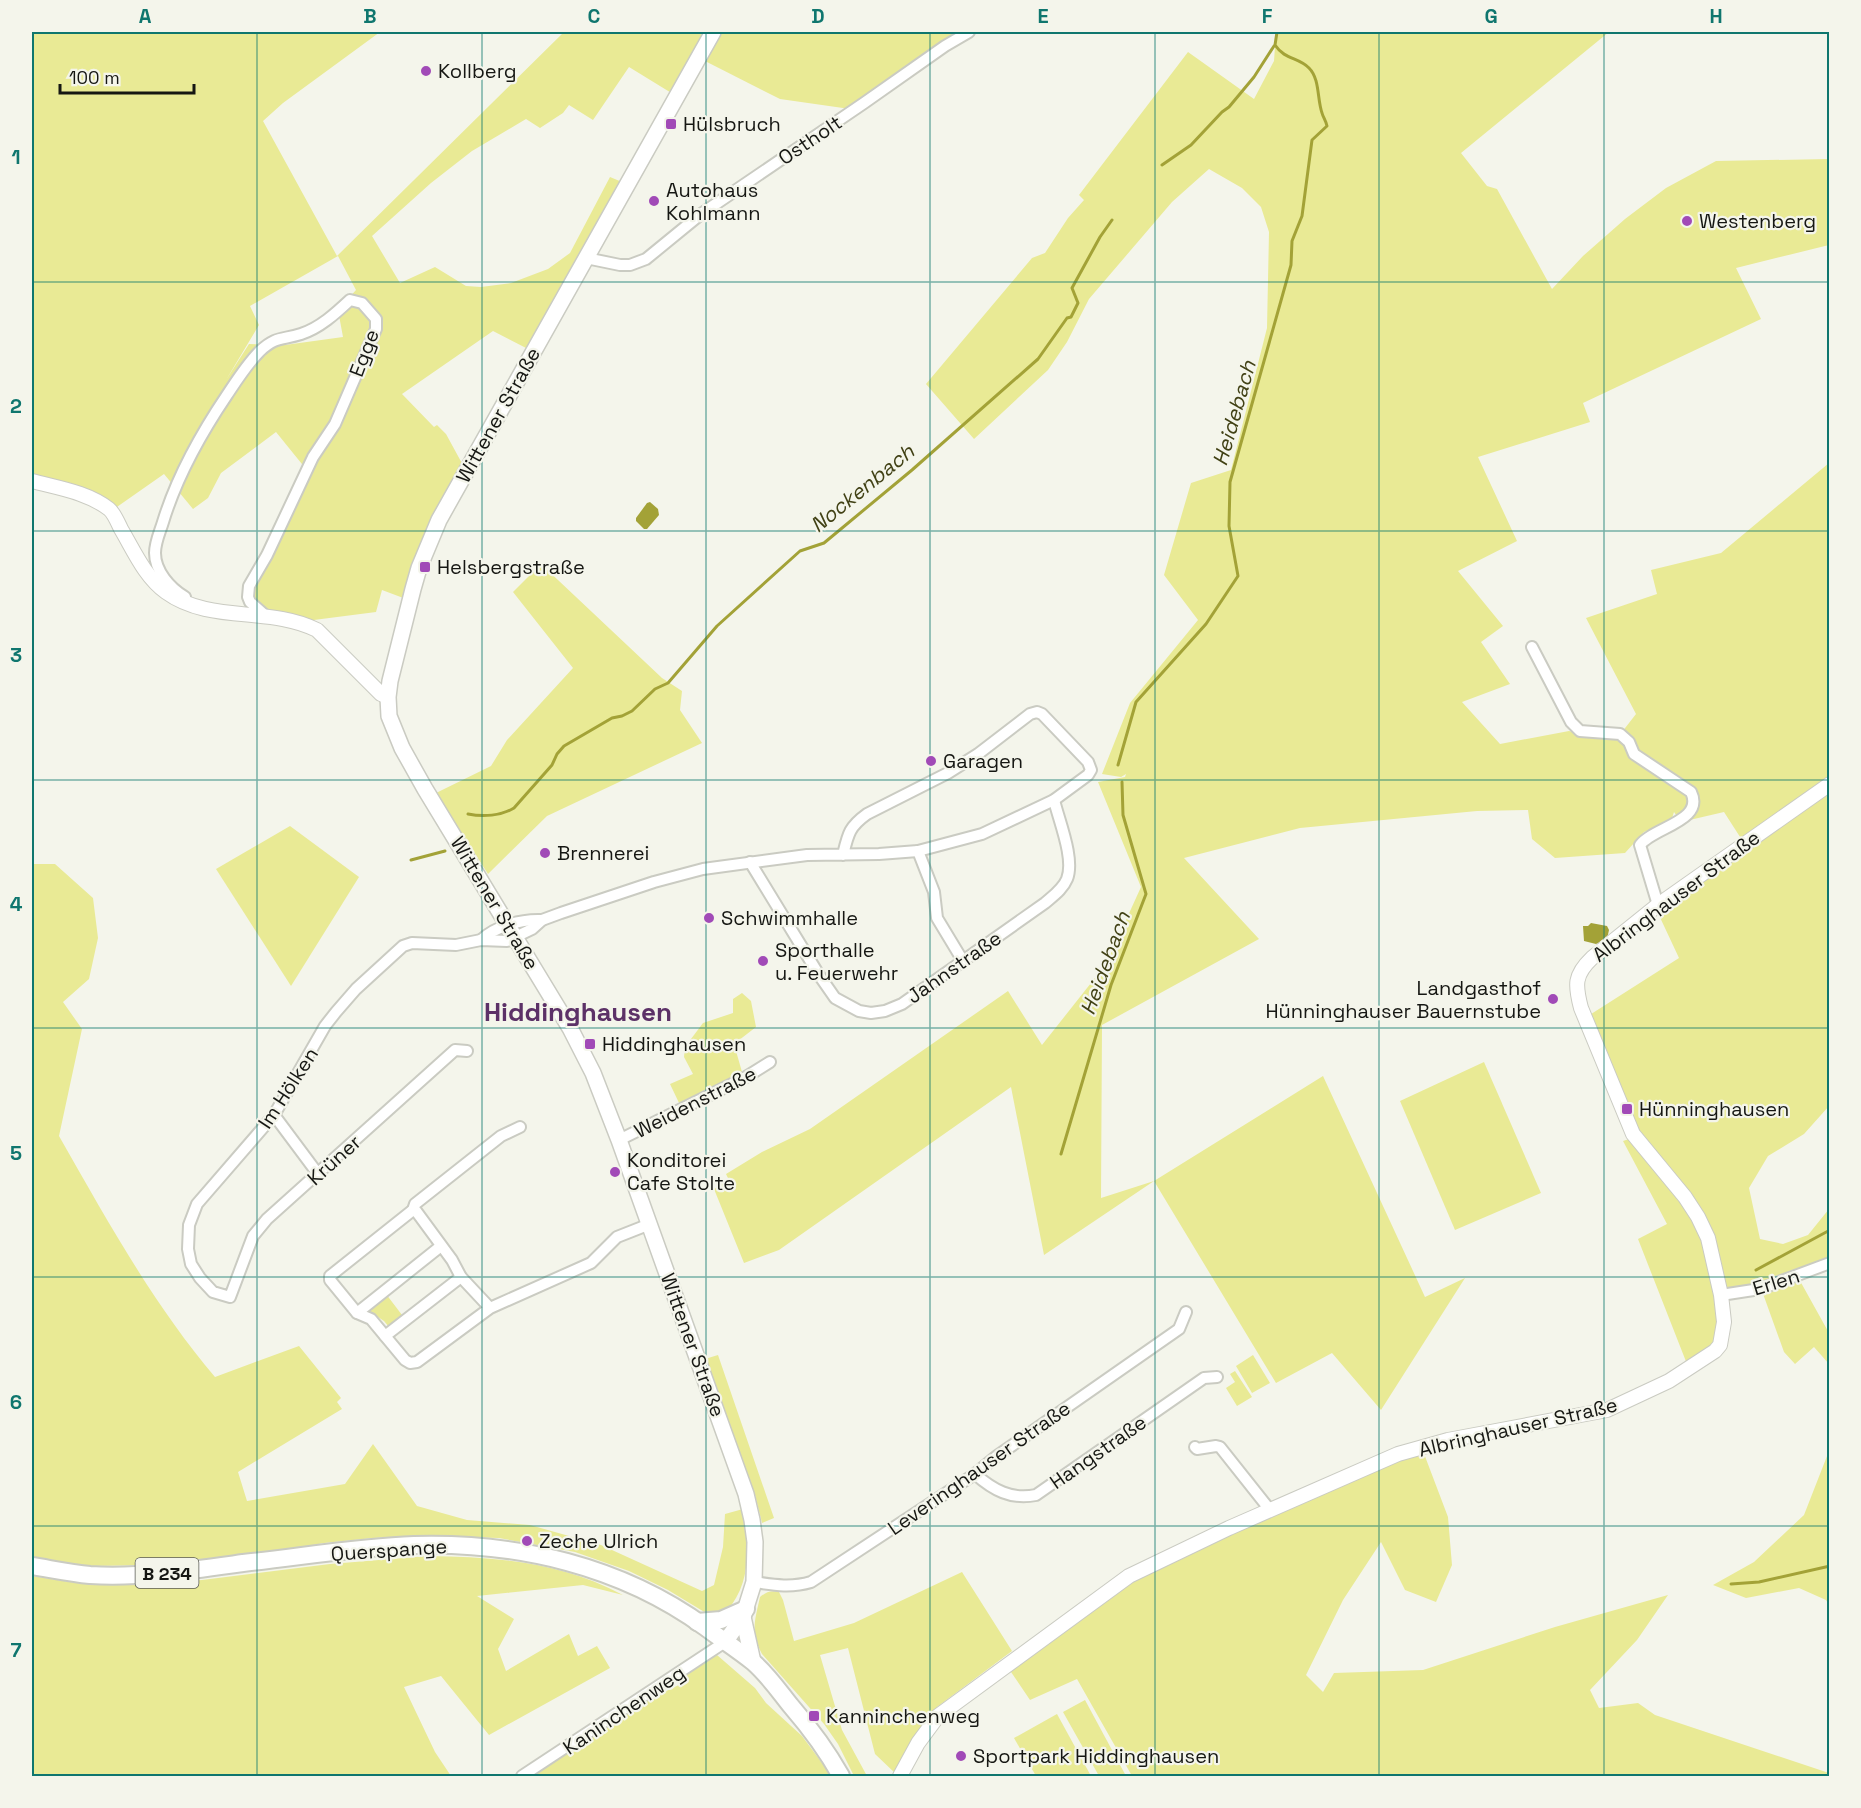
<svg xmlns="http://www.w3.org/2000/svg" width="1861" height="1808" font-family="'Space Grotesk',sans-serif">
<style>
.green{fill:#e9ea95;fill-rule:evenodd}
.water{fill:#a3a237}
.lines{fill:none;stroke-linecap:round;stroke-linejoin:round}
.stream{stroke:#a3a237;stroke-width:3}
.minor-casing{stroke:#cacbc2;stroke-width:14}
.tertiary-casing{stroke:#cacbc2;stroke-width:16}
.secondary-casing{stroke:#cacbc2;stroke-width:18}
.primary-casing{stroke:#cacbc2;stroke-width:20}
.minor{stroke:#fff;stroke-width:10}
.tertiary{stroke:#fff;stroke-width:14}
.secondary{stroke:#fff;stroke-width:15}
.primary{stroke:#fff;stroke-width:16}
.grid{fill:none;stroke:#0f766e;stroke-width:1.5;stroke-opacity:0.55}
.poi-dot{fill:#a14ab7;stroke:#f4f5eb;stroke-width:2}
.labels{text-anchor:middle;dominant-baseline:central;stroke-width:4.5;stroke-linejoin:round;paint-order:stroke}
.shield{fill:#f4f5eb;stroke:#595a54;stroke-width:1.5}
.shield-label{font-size:18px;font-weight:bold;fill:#161713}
.poi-label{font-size:20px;fill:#161713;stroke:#f4f5eb;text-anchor:start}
.street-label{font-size:20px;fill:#161713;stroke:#f4f5eb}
.water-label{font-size:21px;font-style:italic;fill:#414115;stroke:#f4f5eb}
.district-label{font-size:26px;font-weight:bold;fill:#5c3167;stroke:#f4f5eb}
.neatline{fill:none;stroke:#0f766e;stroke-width:2}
.grid-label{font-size:20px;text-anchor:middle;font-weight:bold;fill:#0f766e}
</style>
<rect width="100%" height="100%" fill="#f4f5eb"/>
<g class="green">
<path d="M32 32H380L283 103 263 121 337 256 564 32H697L704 36 673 94 629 67 593 120 569 105 563 113 540 128 526 119 472 151 431 183 372 236 400 283 435 267 466 286 481 287 511 283 548 269 570 253 610 177 622 182 528 349 493 331 402 394 434 427 437 425 446 434 464 467 406 599 382 590 376 612 306 621 267 613 251 599V588L301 495 310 474 276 432 221 473 208 498 193 509 164 474 114 509 32 478ZM338 256 356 290 338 310 343 337 285 345 249 344 226 380 259 325 250 306Z"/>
<path d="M721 32H964L850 109 780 99 705 61Z"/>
<path d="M1276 32H1609L1461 153 1487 186 1497 189 1552 289 1583 256 1625 219 1666 188 1716 161 1829 159V245L1736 268 1761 319 1583 403 1590 422 1478 457 1517 541 1458 571 1503 626 1481 642 1510 684 1462 702 1500 744 1569 731 1586 735 1622 732 1636 714 1586 618 1657 594 1651 570 1721 553 1829 463V779L1742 840 1724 812 1681 822 1674 812 1671 821 1644 832 1625 853 1555 858 1532 839 1528 810 1477 811 1300 828 1184 858 1259 939 1102 1025 1101 1198 1154 1181 1323 1076 1425 1297 1465 1278 1381 1410 1332 1353 1276 1383 1154 1181 1044 1255 1011 1087 779 1250 744 1263 714 1189 729 1180 726 1174 762 1152 810 1129 1008 991 1042 1045 1106 964 1141 887 1098 782 1125 777 1126 774 1121 777 1102 774 1130 703 1198 620 1164 575 1191 483 1231 470 1267 328 1269 232 1261 207 1242 188 1209 169 1172 202 1089 299 1067 342 1048 370 974 439 926 384 1032 258 1045 253 1068 218 1084 200 1079 195 1188 52 1254 99 1274 61Z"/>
<path d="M541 564 662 678 682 691 680 710 702 743 547 816 488 874 436 793 491 766 507 740 573 668 513 592Z"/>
<path d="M1829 789V1106L1804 1134 1768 1156 1749 1188 1760 1239 1783 1244 1808 1235 1829 1209V1260L1752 1288 1716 1294 1720 1323 1718 1341 1687 1364 1638 1239 1667 1224 1623 1141 1632 1138 1630 1119 1588 1016 1679 958 1657 911Z"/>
<path d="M290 826 359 877 291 986 216 869Z"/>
<path d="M32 864H55L93 898 98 938 89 979 63 1002 82 1029 59 1136C107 1220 153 1304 215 1377L299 1346 341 1398 337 1402 342 1409 238 1472 247 1501 345 1484 373 1444 417 1506 467 1520 530 1525 601 1545 702 1591 714 1585 723 1547 725 1514 743 1509C748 1547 753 1581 726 1612L706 1613 668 1590 629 1571 575 1552 499 1538 418 1536 373 1538 324 1543 237 1559 160 1565 92 1566 32 1558Z"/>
<path d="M742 993 751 1001 756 1027 734 1044 742 1072 680 1105 670 1084 693 1074 684 1057 685 1047 703 1023 733 1013V999Z"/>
<path d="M1484 1062 1541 1193 1455 1230 1400 1101Z"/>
<path d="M1799 1279 1829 1333V1364L1814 1347 1795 1364 1784 1352 1762 1291Z"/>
<path d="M386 1294 402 1315 389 1327 384 1321 369 1311 368 1306Z"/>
<path d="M718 1355 774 1518 762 1523 755 1495 705 1359Z"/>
<path d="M1253 1355 1270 1383 1252 1393 1236 1366Z"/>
<path d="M1235 1371 1252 1397 1237 1406 1226 1388 1235 1382 1230 1374Z"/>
<path d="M1423 1451 1448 1517 1452 1565 1436 1602 1405 1590 1381 1542 1343 1600 1306 1675 1323 1692 1334 1673 1423 1670 1555 1627 1668 1595 1637 1640 1590 1690 1599 1708 1638 1703 1655 1715 1829 1773V1776H1132L1077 1679 1030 1700 1009 1669 1125 1584 1242 1527 1387 1462Z"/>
<path d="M1829 1451V1605L1826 1600 1799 1588 1746 1598 1713 1585 1754 1562 1804 1515Z"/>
<path d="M428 1556C497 1557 560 1562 623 1595L583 1585 477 1596 514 1619 498 1649 506 1671 569 1634 578 1656 597 1646 610 1668 489 1735 441 1676 404 1687 435 1752 451 1776H32V1576L77 1583 126 1585 202 1580 330 1564Z"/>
<path d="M962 1572 1012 1651 937 1707 916 1737 896 1774 875 1754 848 1648 820 1655 842 1730 867 1776H854L838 1744 824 1724 762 1654C750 1632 755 1620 760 1597 766 1592 771 1590 779 1592L783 1600 794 1641 854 1623Z"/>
<path d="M717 1655 755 1688 766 1703 802 1736 825 1767 830 1776H526L650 1699 687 1681 683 1676Z"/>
<path d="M1085 1700 1126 1776H1099L1063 1712Z"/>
<path d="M1057 1714 1091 1776H1036L1014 1738Z"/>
</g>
<g class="water">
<path d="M650 502 658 509 659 515 647 529H644L636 521V518L647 503Z"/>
<path d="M1591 923 1607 926 1609 930 1607 939 1596 944 1584 941 1583 926H1588Z"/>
</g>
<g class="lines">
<g class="stream">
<path d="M1162 165 1191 145 1222 112 1229 107 1254 77 1274 46"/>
<path d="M1118 765 1136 702 1206 624 1238 576 1229 526 1230 482 1291 265 1292 241 1302 216 1312 140 1327 126C1326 121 1323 117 1322 113 1317 99 1320 79 1309 68 1298 57 1285 60 1275 45L1277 32"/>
<path d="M468 814C483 817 501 816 514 808L552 765 557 754 564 746 612 718 622 716 632 711 655 689 668 683 717 626 800 551 824 543 912 470 1038 359 1067 318 1071 317 1078 303 1072 288 1100 237 1112 220"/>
<path d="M411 860 445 851"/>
<path d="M1061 1154 1111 985 1146 894 1123 815 1122 782"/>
<path d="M1756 1270 1830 1230"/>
<path d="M1731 1584 1759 1582 1830 1566"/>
</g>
<defs>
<g id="minor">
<path d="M586 258 620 265H630L646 259 701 214 864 103 945 46 969 32"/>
<path d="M185 597C170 588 155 571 155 553 155 542 160 532 163 522 177 476 200 435 227 395 237 380 247 364 260 351 276 336 282 340 301 334 320 328 336 313 350 300L362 303 376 319V329L335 424 313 457 267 555 249 586 248 597 250 602 267 617"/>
<path d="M1532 647 1571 722 1580 731 1620 734 1629 742 1634 754 1691 792C1705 821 1654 827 1640 845L1658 905"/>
<path d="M918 851 934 892 937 918 963 961"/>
<path d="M750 862 819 975 835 998 859 1011 871 1013 885 1011 902 1004 919 992 1045 903C1053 896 1063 889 1067 879 1075 859 1059 821 1054 800"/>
<path d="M481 940C496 926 521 919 542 920"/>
<path d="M467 1051 455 1050 267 1219 253 1236 230 1297 213 1292 200 1278 191 1264 188 1249 189 1225 197 1204 274 1115 325 1026 336 1012 356 989 403 946 412 943 456 945 481 940 507 941 532 929 542 920 561 913 654 882 703 869 807 855 879 854 918 851 982 834 1054 800 1088 775 1091 770 1088 762 1042 714 1037 712 1030 714 978 754 948 773 867 814C849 827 848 834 843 855"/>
<path d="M274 1115 318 1174"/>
<path d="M619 1140 746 1077 770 1062"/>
<path d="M413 1210 415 1204 501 1136 520 1127"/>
<path d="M1721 1295 1760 1289 1830 1263"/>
<path d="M490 1308 461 1277 452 1260 416 1211 413 1210 330 1276V1280L357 1313 371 1319 405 1360 410 1363 417 1362 490 1308 591 1263 617 1237 650 1224"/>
<path d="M357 1313 441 1246"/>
<path d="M385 1336 461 1277"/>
<path d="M1195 1447 1197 1449 1216 1446 1220 1447 1270 1510"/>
<path d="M975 1474C993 1490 1011 1500 1036 1495L1204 1378 1217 1377"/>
<path d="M754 1582C774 1585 791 1588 811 1582L975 1474 997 1456 1179 1329 1186 1312"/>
<path d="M522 1776 725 1642"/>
</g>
<g id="tertiary">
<path d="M32 481C58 488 87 492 109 509 114 513 118 523 121 529 134 551 145 577 166 592 210 624 270 606 317 630L381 694 388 697"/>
<path d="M900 1776 918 1743 938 1716 1129 1576 1229 1528 1398 1454 1448 1440 1607 1410 1669 1381 1715 1351 1720 1345 1724 1322 1721 1295 1708 1238 1698 1217 1685 1197 1633 1134 1581 1008C1575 985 1574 975 1592 958L1658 905 1830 784"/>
</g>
<g id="secondary">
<path d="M713 32 439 520 419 568 413 589 390 681 388 697 389 716 402 748 425 789 570 1028 593 1073 619 1140 746 1494 752 1520 755 1542 754 1582 743 1617 725 1642"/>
<path d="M743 1617 753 1662"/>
</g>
<g id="primary">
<path d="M32 1566C51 1569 70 1573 90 1575 141 1578 193 1570 243 1563 300 1557 357 1547 414 1545 518 1542 621 1566 705 1627 721 1639 738 1650 753 1662 768 1675 779 1691 791 1706 810 1728 827 1751 841 1776"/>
<path d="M697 1622 721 1620 746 1609"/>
</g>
</defs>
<use href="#minor" class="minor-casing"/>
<use href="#tertiary" class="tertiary-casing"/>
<use href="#secondary" class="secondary-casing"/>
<use href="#primary" class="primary-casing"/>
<use href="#minor" class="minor"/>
<use href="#tertiary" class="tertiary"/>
<use href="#secondary" class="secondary"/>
<use href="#primary" class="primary"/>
</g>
<path class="grid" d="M257 32V1776M482 32V1776M706 32V1776M930 32V1776M1155 32V1776M1379 32V1776M1604 32V1776M32 282H1830M32 531H1830M32 780H1830M32 1028H1830M32 1277H1830M32 1526H1830"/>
<g class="poi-dot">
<circle cx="426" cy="71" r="6"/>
<rect x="665" y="118" width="12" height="12" rx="3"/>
<circle cx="654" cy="201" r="6"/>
<circle cx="1687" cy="221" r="6"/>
<rect x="419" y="561" width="12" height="12" rx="3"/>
<circle cx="931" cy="761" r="6"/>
<circle cx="545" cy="853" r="6"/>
<circle cx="709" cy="918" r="6"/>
<circle cx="763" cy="961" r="6"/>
<circle cx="1553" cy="999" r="6"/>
<rect x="584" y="1038" width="12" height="12" rx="3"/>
<rect x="1621" y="1103" width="12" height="12" rx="3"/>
<circle cx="615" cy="1172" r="6"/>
<circle cx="527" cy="1541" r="6"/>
<rect x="808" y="1710" width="12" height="12" rx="3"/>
<circle cx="961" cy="1756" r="6"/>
</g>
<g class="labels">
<rect class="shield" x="135.5" y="1558" width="63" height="30" rx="4.5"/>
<g class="shield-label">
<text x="167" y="1573">B 234</text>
</g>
<g class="poi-label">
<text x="438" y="71">Kollberg</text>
<text x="683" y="124">Hülsbruch</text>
<text x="666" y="190">Autohaus<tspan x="666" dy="23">Kohlmann</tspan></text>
<text x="1699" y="221">Westenberg</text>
<text x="437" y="567">Helsbergstraße</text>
<text x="943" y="761">Garagen</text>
<text x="557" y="853">Brennerei</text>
<text x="721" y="918">Schwimmhalle</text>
<text x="775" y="950">Sporthalle<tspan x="775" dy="23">u. Feuerwehr</tspan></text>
<text x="1541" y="988" text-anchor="end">Landgasthof<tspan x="1541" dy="23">Hünninghauser Bauernstube</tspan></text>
<text x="602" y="1044">Hiddinghausen</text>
<text x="1639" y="1109">Hünninghausen</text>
<text x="627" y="1160">Konditorei<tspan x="627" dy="23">Cafe Stolte</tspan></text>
<text x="539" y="1541">Zeche Ulrich</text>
<text x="826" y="1716">Kanninchenweg</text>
<text x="973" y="1756">Sportpark Hiddinghausen</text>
</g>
<g class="street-label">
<text transform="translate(810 140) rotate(-34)">Ostholt</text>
<text transform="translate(364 353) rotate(-69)">Egge</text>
<text transform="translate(498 415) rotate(-61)">Wittener Straße</text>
<text transform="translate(1676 896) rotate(-37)">Albringhauser Straße</text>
<text transform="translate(495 903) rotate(59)">Wittener Straße</text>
<text transform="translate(954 967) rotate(-35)">Jahnstraße</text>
<text transform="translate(288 1088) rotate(-57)">Im Hölken</text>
<text transform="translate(695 1102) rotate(-27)">Weidenstraße</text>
<text transform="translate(334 1160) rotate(-42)">Krüner</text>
<text transform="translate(1776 1282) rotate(-17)">Erlen</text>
<text transform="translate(693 1345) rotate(70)">Wittener Straße</text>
<text transform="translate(1518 1427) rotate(-13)">Albringhauser Straße</text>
<text transform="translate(1098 1452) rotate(-35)">Hangstraße</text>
<text transform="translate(979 1468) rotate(-35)">Leveringhauser Straße</text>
<text transform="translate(389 1550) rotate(-4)">Querspange</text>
<text transform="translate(624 1710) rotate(-34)">Kaninchenweg</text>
</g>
<g class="water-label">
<text transform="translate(1234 413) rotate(-74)">Heidebach</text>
<text transform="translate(862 488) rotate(-39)">Nockenbach</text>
<text transform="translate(1105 963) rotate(-70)">Heidebach</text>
</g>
<g class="district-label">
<text x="578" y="1012">Hiddinghausen</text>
</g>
</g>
<rect width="1861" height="1808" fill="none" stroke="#f4f5eb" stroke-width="66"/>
<path d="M60 84v9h134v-9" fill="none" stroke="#161713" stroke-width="3"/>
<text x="69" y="84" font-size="18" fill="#161713" stroke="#f4f5eb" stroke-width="4.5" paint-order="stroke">100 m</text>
<rect x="33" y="33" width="1795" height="1742" class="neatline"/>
<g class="grid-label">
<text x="145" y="23">A</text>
<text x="370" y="23">B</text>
<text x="594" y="23">C</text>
<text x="818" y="23">D</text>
<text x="1043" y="23">E</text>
<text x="1267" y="23">F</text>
<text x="1491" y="23">G</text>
<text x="1716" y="23">H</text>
<text x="16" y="164">1</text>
<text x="16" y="413">2</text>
<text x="16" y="662">3</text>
<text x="16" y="911">4</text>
<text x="16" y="1160">5</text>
<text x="16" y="1409">6</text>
<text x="16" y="1657">7</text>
</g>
</svg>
